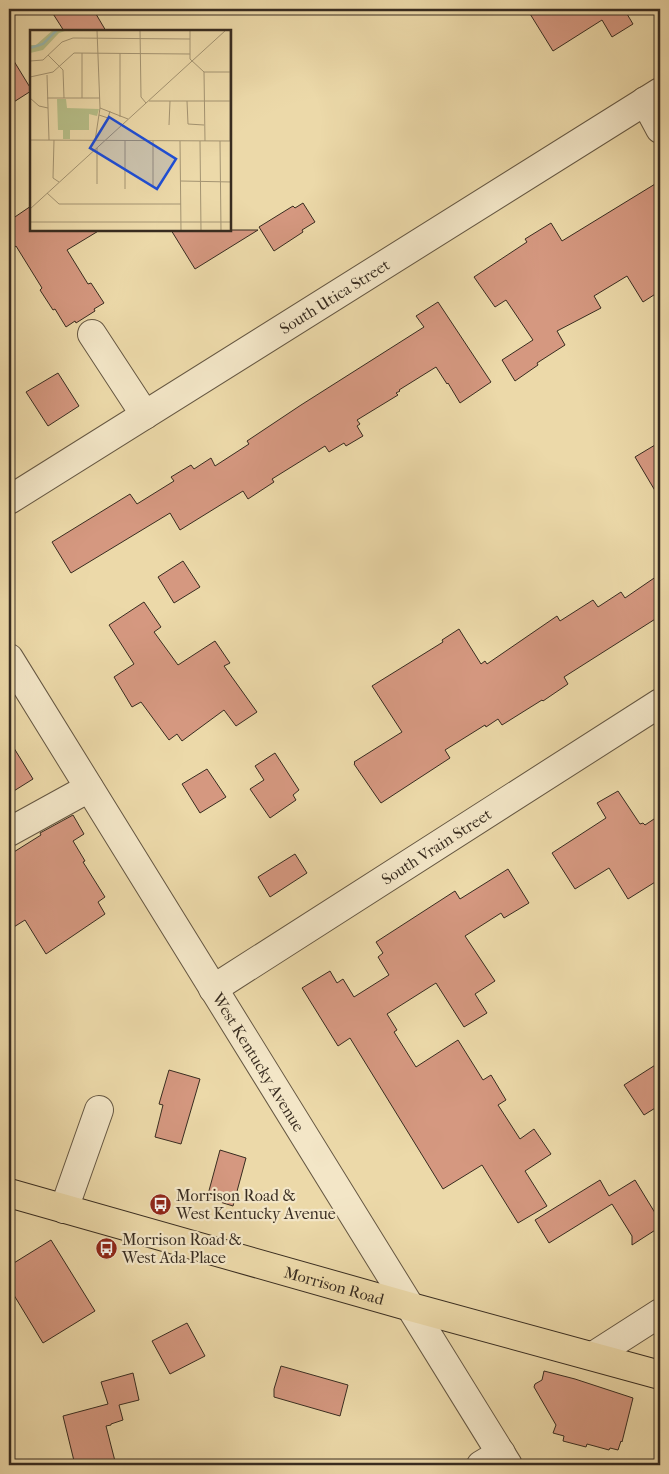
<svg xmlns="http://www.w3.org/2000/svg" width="669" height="1474" font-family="'IM FELL French Canon',serif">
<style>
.building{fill:#d59880;stroke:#382c20}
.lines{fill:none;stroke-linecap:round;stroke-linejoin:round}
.minor-casing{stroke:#655742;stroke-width:30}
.major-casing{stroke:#382c20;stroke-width:30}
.minor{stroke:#f3e6c7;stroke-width:28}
.major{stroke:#ecd9a9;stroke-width:28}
.labels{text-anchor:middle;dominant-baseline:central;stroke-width:4.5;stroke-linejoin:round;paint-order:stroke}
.street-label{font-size:16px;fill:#382c20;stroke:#f3e6c7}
.poi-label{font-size:16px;fill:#382c20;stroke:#f3e6c7;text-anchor:start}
.inset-river{fill:none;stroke:#9ab9af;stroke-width:2.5}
.inset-road{fill:none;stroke:#a49472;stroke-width:1}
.view{fill:#1d4ed8;fill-opacity:0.15;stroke:#1d4ed8;stroke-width:2.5}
.inset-edge{fill:none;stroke:#382c20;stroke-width:2.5}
</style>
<rect width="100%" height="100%" fill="#ecd9a9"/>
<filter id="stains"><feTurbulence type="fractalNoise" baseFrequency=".004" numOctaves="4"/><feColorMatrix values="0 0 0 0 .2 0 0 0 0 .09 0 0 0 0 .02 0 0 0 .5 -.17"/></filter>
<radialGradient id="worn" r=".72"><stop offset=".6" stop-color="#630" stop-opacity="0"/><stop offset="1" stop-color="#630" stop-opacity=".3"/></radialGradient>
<g class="building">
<path d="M50 9H93L106 31H64Z"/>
<path d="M527 9H624L633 24 612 37 602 20 553 51Z"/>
<path d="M9 53 31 89V91L9 105Z"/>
<path d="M660 181V291L643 302 627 276 594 296 601 308 557 331 565 345 537 363 538 365 515 381 502 360 533 340 506 300 495 307 474 277 527 242 525 239 551 223 562 241Z"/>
<path d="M303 203 315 222 302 230 303 232 274 251 259 227 293 206 295 208Z"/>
<path d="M31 206V230H100L67 250 88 284 91 283 104 303 94 309 95 311 76 323 75 321 66 327 55 309 53 310 40 290 42 288 16 246 9 251V221Z"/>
<path d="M171 230H258L195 269Z"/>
<path d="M438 302 491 382 460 403 448 383 447 384 436 367 399 390 400 391 396 393 398 395 357 420 360 424 357 426 363 436 346 446 344 443 329 452 325 446 272 479 274 482 248 499 243 491 180 530 170 513 71 573 52 542 130 494 137 504 174 481 171 477 191 465 194 469 211 458 215 466 249 444 247 441 301 405 424 327 416 316Z"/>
<path d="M58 373 79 406 48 426 26 392Z"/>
<path d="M660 442V499L635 457Z"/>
<path d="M183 561 200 587 174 603 158 577Z"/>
<path d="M660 574V616L564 677 568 684 543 701 542 700 502 725 498 719 486 727 485 725 445 750 450 758 381 803 376 796 354 764 355 763 354 762 402 732 372 686 443 642 442 640 459 629 481 664 485 661 487 664 557 616 560 621 593 600 598 607 621 592 625 598Z"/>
<path d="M144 602 161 627 154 632 178 665 215 641 230 663 224 666 257 712 236 726 224 710 182 741 177 734 169 740 141 702 132 707 114 677 134 664 109 625Z"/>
<path d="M9 740 33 779 9 794Z"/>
<path d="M275 753 299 790 293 795 296 800 270 818 250 789 264 780 255 766Z"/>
<path d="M207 769 226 797 200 813 182 784Z"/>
<path d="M618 791 640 824 643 823 645 825 660 815V879L628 899 609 868 575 889 552 853 606 818 597 803Z"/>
<path d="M73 815 84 834 73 841 85 861 83 862 105 897 98 902 105 914 46 954 25 920 9 930V855L41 835 40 833Z"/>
<path d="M295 854 307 873 270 897 258 877Z"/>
<path d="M508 869 529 903 504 918 501 913 465 936 495 981 475 994 487 1013 464 1027 436 983 387 1014 397 1030 394 1032 416 1067 458 1040 483 1080 491 1075 506 1100 498 1105 520 1139 534 1129 551 1154 525 1171 547 1206 518 1223 482 1165 443 1189 350 1038 338 1046 302 988 330 971 337 983 343 979 354 997 389 975 378 957 383 953 376 942 455 891 460 899Z"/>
<path d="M660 1062V1105L644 1115 624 1085Z"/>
<path d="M169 1070 200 1079 181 1144 155 1137 163 1105 159 1104Z"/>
<path d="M220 1150 246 1158 233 1206 207 1198Z"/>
<path d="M600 1180 609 1196 635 1180 660 1221V1227L632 1245V1236L612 1204 549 1243 535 1220Z"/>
<path d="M51 1240 95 1311 43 1343 9 1287V1266Z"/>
<path d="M187 1323 205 1356 170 1374 152 1341Z"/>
<path d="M281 1366 348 1385 340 1416 274 1397V1389Z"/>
<path d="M544 1371 575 1379 633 1398 622 1442 621 1441 618 1450 610 1448 609 1450 587 1444 586 1447 563 1441 564 1436 553 1433 556 1425 534 1387 535 1384 542 1380Z"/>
<path d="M133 1373 139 1400 119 1405 123 1420 111 1424V1425L106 1426 116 1465H75L63 1416 108 1404 101 1382Z"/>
</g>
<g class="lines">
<defs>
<g id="minor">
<path d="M645 101 660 129"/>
<path d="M92 334 145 415"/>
<path id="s1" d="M9 500 660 92"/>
<path id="s2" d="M9 658 508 1465"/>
<path d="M9 832 89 788"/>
<path id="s3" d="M213 989 660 703"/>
<path d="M64 1209 99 1110"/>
<path d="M593 1356 660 1313"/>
<path d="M481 1465 501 1453"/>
</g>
<g id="major">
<path id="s4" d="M9 1193 411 1307 660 1375"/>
</g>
</defs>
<use href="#minor" class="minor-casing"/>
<use href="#major" class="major-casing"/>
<use href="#minor" class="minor"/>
<use href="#major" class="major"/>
</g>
<defs>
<symbol id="bus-disc" viewBox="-11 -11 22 22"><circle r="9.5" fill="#8f2418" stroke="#f3e6c7"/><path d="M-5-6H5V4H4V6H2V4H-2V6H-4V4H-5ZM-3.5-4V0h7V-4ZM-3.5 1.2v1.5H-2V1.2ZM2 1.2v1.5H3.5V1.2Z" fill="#fff"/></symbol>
</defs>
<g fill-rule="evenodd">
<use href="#bus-disc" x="148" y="1192" width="25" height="25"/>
<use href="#bus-disc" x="94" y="1236" width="25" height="25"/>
</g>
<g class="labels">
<g class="street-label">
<text stroke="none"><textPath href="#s1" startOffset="384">South Utica Street</textPath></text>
<text stroke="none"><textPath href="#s3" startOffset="265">South Vrain Street</textPath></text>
<text stroke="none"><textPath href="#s2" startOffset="475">West Kentucky Avenue</textPath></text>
<text stroke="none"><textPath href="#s4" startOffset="338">Morrison Road</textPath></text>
</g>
<g class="poi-label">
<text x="176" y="1195">Morrison Road &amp;<tspan x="176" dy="18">West Kentucky Avenue</tspan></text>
<text x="122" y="1239">Morrison Road &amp;<tspan x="122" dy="18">West Ada Place</tspan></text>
</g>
</g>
<g transform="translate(30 30)">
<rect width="201" height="201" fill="#ecd9a9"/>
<path d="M23 0H38L29 3 13 20 0 23V15H6ZM27 69H36L37 78 69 79 67 86 59 84V100H40V109H33V100H28Z" fill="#b7bf89"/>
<path class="inset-river" d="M0 18 13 14 27 0"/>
<path class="inset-road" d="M110 0 111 67 116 73M160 0V29L174 42H200M200 0V111M90 23V87M18 25 33 40 34 68M0 31 13 30 32 12 43 8 160 9M174 42 175 111M17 45 19 110M0 47 23 42 44 23 160 24M0 68 9 76 18 78M17 68H70M52 68V23M119 71H202M157 71 158 94 174 95M70 78 98 89M69 85 78 88 80 81M139 95 140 71M0 110 202 111M24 110 23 148 29 152M65 111 70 78 67 0M95 111V159M123 111V157M150 111 151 201M170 111 171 201M190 111 191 201M67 118V154M151 151 202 152M17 163 29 174H151M0 179 196 0M0 192H202"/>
<path class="view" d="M79 87 146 129 127 159 60 118Z"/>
<rect width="201" height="201" class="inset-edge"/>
</g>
<rect width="669" height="1474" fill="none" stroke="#ecd9a9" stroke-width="30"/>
<rect x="10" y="10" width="649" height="1454" fill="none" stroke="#382c20" stroke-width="2.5"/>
<rect x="15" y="15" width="639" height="1444" fill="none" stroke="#382c20"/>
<rect width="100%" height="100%" filter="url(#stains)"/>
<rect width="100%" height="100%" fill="url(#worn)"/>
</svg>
